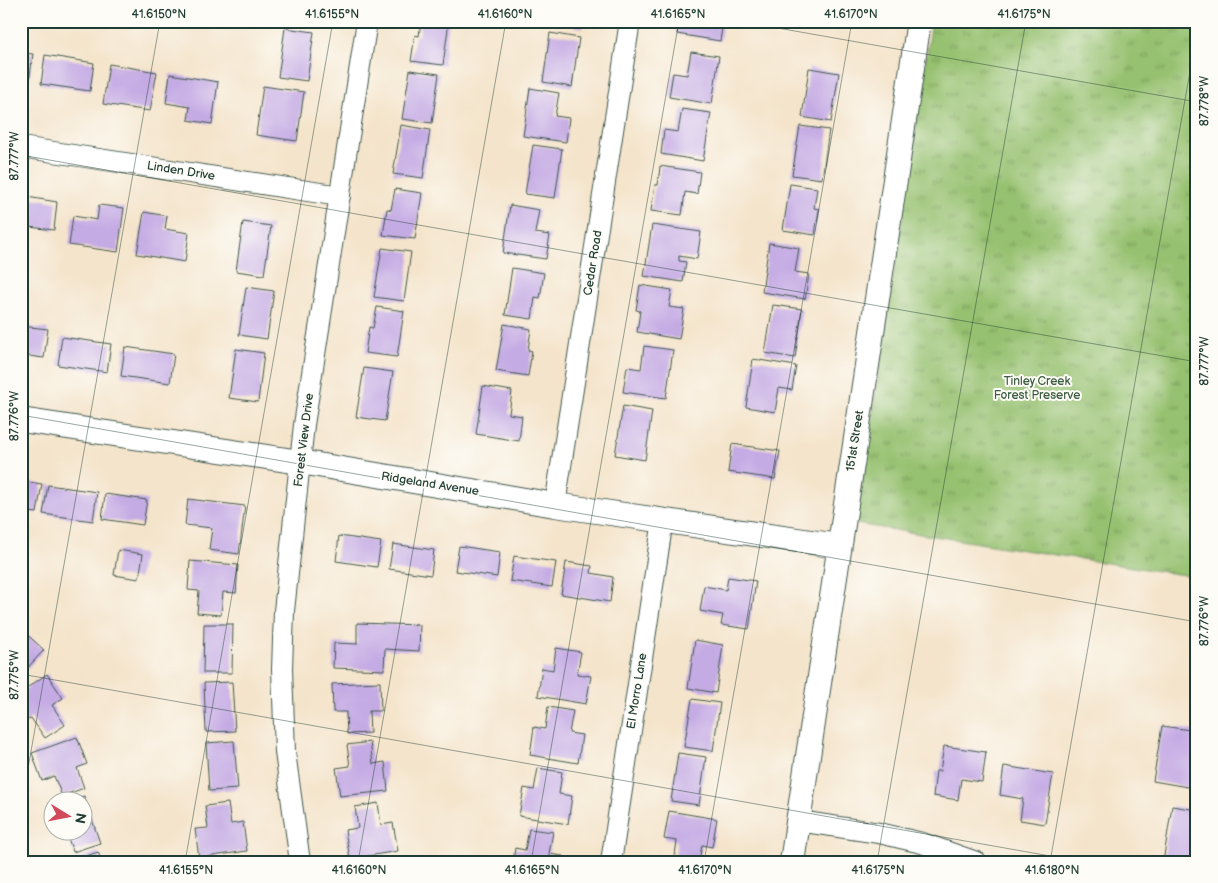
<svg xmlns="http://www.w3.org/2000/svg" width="1218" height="883" font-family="'Balsamiq Sans',sans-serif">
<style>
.grass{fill:url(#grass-tufts);stroke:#5a7f52}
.building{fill:#c5abe4}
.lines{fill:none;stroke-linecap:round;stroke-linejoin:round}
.minor-casing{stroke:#3f564b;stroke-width:22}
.tertiary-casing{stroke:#3f564b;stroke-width:26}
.minor{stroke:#fff;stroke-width:20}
.tertiary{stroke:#fff;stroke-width:24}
.ticks{fill:none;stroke:#1f3d34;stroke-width:1;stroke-opacity:0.45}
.labels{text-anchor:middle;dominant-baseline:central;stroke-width:4;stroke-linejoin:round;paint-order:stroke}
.street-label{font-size:12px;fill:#1f3d34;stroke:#fdfcf7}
.park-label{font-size:12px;fill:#3d5e43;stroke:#fdfcf7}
.neatline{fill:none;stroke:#1f3d34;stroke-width:2}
.ticks-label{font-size:12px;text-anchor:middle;fill:#1f3d34}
</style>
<defs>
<pattern id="grass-tufts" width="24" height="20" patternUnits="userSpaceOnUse" patternTransform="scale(1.25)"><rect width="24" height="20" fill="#96c16f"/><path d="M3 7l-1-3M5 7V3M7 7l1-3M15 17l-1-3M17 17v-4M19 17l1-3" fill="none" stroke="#7a9e5c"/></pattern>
</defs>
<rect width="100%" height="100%" fill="#fdfcf7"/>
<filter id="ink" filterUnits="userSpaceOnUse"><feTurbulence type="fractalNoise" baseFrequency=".02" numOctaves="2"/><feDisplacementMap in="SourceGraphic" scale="10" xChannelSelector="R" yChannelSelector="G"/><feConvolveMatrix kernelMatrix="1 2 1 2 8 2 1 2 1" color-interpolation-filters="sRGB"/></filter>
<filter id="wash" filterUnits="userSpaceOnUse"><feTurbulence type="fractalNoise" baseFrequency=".0096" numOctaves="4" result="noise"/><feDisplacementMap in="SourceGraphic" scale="20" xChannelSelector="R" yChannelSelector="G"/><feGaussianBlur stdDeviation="1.12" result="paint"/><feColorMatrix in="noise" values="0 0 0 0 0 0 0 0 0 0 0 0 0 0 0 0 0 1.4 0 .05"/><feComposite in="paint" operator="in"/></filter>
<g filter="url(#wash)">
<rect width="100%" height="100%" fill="#f4e4cb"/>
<path class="grass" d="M932 21H1197V577L856 524Z"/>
<g id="blocks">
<g class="building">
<path d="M421 21H449L443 65 411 61 415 35 419 36Z"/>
<path d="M548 21H584L583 28Z"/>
<path d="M679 21H723L720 41 677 34Z"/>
<path d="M285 28 314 32 307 81 278 77Z"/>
<path d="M550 33 579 38 572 87 543 82Z"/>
<path d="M691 52 719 56 712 104 669 97 673 73 687 75Z"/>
<path d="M21 53 33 54 29 83 21 82Z"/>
<path d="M45 55 94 63 90 91 41 84Z"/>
<path d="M109 64 157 72 150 111 103 104Z"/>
<path d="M809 68 839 73 831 122 802 117Z"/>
<path d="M410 70 439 74 432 123 402 119Z"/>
<path d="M170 74 218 82 212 124 188 120 190 107 166 103Z"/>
<path d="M263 86 304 92 297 141 256 135Z"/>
<path d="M530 88 559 93 555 116 569 118 566 142 523 136Z"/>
<path d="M682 109 711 113 703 161 661 154 664 130 678 132Z"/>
<path d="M401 125 430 130 423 178 393 174Z"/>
<path d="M800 126 829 130 822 179 792 175Z"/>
<path d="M533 145 562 149 555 198 525 194Z"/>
<path d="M660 166 700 172 697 194 685 192 682 215 651 211 655 185H658Z"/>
<path d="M790 184 817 188 814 208 819 209 815 235 783 230Z"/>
<path d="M395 189 422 193 415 239 383 235 387 209 391 210Z"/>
<path d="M21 196 57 202 54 230 21 226Z"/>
<path d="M99 205 124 208 118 252 69 245 73 216 97 220Z"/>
<path d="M510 205 539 210 535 233 550 235 546 259 503 253Z"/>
<path d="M144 212 167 216 165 229 189 233 185 262 137 254Z"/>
<path d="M243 222 271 226 264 275 236 271Z"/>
<path d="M652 225 701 232 697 259 679 256V261L686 262 683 282 644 276Z"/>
<path d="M769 243 799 248 795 272 809 274 805 299 762 292Z"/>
<path d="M382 248 411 252 404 301 374 297Z"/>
<path d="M512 268 544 273 540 298 535 297 532 319 505 315Z"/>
<path d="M640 285 672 290 669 307 684 309 679 339 637 332 640 311 636 310Z"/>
<path d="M246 287 274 291 267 339 239 335Z"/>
<path d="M773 305 802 309 795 358 765 353Z"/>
<path d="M377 307 404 311 397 357 365 353 369 327 373 328Z"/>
<path d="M504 324 531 329 528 350 532 351 528 376 496 371Z"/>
<path d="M21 326 48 329 44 358 21 355Z"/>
<path d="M62 337 111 344 107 372 58 365Z"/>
<path d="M644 346 673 350 666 398 623 392 627 367 641 369Z"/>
<path d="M125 347 174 354 170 383 121 376Z"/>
<path d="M236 349 264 353 258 402 229 398Z"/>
<path d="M753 359 796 366 792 390 779 388 775 412 746 407Z"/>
<path d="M364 368 393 372 385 421 356 417Z"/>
<path d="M483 386 512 391 509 414 522 416 519 441 476 434Z"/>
<path d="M623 406 652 411 645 460 615 455Z"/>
<path d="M732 444 780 451 775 479 728 472Z"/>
<path d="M21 481 42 484 37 513 21 511Z"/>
<path d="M48 485 97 492 93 521 43 514Z"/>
<path d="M105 494 147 500 143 525 102 519Z"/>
<path d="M188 499 245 506 239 554 209 550 212 528 185 525Z"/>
<path d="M339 536 381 542 377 567 336 561Z"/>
<path d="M393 544 434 550 431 575 389 569Z"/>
<path d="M459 546 500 552 497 577 455 571Z"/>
<path d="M118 550 143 554 139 579 114 575Z"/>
<path d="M514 556 556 562 552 587 510 581Z"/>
<path d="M190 561 238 565 236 593 223 592 221 615 197 613 199 591 188 590Z"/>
<path d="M566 562 592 566 591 573 613 577 610 602 561 594Z"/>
<path d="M728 577 756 581 749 629 721 625 723 615 700 611 704 586 726 590Z"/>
<path d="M357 623 420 625 419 651 385 649 384 670 333 668 334 643 357 644Z"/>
<path d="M204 624H233L232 673H203Z"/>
<path d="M21 629 44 650 21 675Z"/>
<path d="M695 640 723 645 716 693 688 688Z"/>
<path d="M556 648 581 652 577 674 591 676 586 704 538 696 542 668 553 670Z"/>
<path d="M47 674 63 698 52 705 65 725 45 738 31 718 21 725V692Z"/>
<path d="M232 682 235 731 206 732 204 683Z"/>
<path d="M380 682 381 711H369L370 733 347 734 346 712H333L332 684Z"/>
<path d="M692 699 720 703 713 751 684 747Z"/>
<path d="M548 707 573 711 569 733 582 735 578 763 530 755 534 727 545 729Z"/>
<path d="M1162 726 1197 731V763L1193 788 1153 781Z"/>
<path d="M77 737 87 764 77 768 84 788 62 796 54 776 42 781 32 753Z"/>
<path d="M234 741 238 789 209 791 206 743Z"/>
<path d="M370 742 373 764 385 762 388 791 340 796 336 768 350 766 347 745Z"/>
<path d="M944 746 986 752 982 782 961 779 958 800 933 796 936 771H940Z"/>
<path d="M678 753 706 757 699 805 671 801Z"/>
<path d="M1004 766 1053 774 1045 824 1020 820 1023 799 1000 795Z"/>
<path d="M538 768 562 772 559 794 572 796 568 824 519 816 524 788 534 790Z"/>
<path d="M84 796 100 843 73 852 65 830H82V800H72Z"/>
<path d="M228 803 231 824 243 822 247 851 199 858 195 829 208 828 205 806Z"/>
<path d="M378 803 381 825 393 823 398 851 350 859 345 830 358 828 355 807Z"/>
<path d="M1172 806 1197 810V862H1163Z"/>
<path d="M669 811 717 819 712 847 702 845 699 862H674L677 841 664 839Z"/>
<path d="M529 829 553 832 549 854 563 856 562 862H513L515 848 525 850Z"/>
<path d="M98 852 102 862H71V861Z"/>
</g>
</g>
</g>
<g filter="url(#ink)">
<use href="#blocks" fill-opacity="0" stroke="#3f564b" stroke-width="1"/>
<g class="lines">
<defs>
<g id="minor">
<path d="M21 147 340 196"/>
<path d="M555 505 630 21"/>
<path d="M798 821 879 833 922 843 976 862"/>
<path d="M300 862 285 752 282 669 284 611 304 425 367 21"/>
<path d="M611 862 663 520"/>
</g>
<g id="tertiary">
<path d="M21 420 300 462 555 505 839 546"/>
<path d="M792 862 919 21"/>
</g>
</defs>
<use href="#minor" class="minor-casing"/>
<use href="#tertiary" class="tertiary-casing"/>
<use href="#minor" class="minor"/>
<use href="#tertiary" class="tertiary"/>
</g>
</g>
<path class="ticks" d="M738 21 1197 102M21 155 1197 362M21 415 1197 622M21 674 1084 862M21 808 160 21M185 862 333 21M358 862 506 21M531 862 679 21M704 862 852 21M877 862 1026 21M1050 862 1197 32"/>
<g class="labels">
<g class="street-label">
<text transform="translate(181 171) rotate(9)">Linden Drive</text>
<text transform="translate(593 263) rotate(-81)">Cedar Road</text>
<text transform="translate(304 440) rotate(-83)">Forest View Drive</text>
<text transform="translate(855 441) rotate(-81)">151st Street</text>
<text transform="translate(430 484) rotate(9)">Ridgeland Avenue</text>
<text transform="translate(637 691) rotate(-81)">El Morro Lane</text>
</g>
<g class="park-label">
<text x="1037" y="381">Tinley Creek<tspan x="1037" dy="14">Forest Preserve</tspan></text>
</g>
</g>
<rect width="1218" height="883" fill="none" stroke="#fdfcf7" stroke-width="55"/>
<g transform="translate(68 816) rotate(100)"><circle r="24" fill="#fdfcf7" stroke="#a4b0a9"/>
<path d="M0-4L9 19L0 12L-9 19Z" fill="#d1495b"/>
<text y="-8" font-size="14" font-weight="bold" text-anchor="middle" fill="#1f3d34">N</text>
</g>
<rect x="28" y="28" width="1162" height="828" class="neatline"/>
<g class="ticks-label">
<text x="159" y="18">41.6150°N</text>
<text x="332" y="18">41.6155°N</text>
<text x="505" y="18">41.6160°N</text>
<text x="678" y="18">41.6165°N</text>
<text x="851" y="18">41.6170°N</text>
<text x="1024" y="18">41.6175°N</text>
<text transform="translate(1204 101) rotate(-90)" y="4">87.778°W</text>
<text transform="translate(14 156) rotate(-90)" y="4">87.777°W</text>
<text transform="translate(1204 361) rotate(-90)" y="4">87.777°W</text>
<text transform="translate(14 416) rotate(-90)" y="4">87.776°W</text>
<text transform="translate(1204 621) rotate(-90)" y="4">87.776°W</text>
<text transform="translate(14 675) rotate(-90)" y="4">87.775°W</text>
<text x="186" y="874">41.6155°N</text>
<text x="359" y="874">41.6160°N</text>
<text x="532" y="874">41.6165°N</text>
<text x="705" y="874">41.6170°N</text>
<text x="878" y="874">41.6175°N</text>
<text x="1052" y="874">41.6180°N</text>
</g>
</svg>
